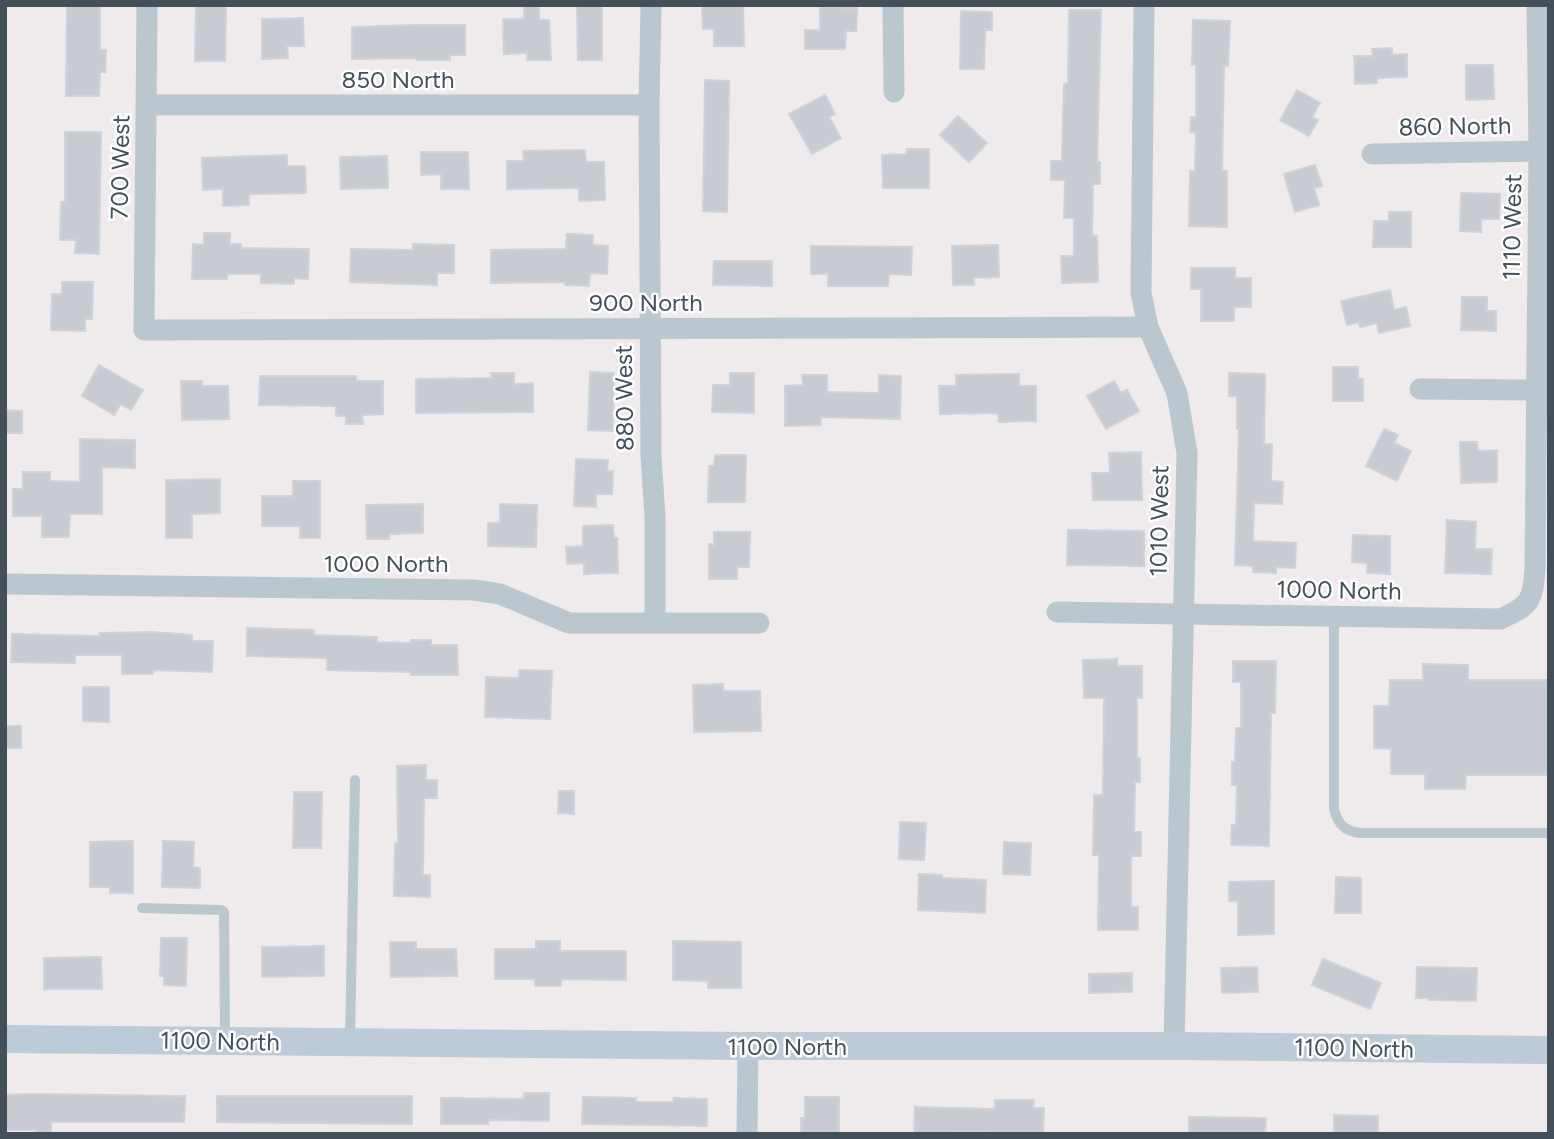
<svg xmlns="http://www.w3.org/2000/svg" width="1554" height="1139" font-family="Figtree,sans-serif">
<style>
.building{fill:#c8cbd1;stroke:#cfd2d8;stroke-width:2}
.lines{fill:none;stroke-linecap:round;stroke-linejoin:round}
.lane{stroke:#bbc7cf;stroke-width:10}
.street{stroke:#bbc7cf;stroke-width:21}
.secondary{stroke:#bdcad7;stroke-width:28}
.labels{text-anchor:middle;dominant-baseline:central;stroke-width:5;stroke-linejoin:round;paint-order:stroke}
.street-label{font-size:24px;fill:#43505a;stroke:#fff}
</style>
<rect width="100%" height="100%" fill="#efebec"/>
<g class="building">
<path d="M67 5H100V50H106L105 72H100L99 96H66Z"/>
<path d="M196 5 226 6 225 61H195Z"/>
<path d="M524 5H539V20H549L551 60H527V53L504 54 503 19H524Z"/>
<path d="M577 5H602V60H578Z"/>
<path d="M702 5H743L744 46H714V29H703Z"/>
<path d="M820 7 857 8 856 31H846L845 49H805V30H820Z"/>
<path d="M1069 10H1101L1097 162H1100V184H1093L1092 236H1097L1098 282 1062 283 1061 256H1074V218H1064L1065 180H1051V161H1062L1064 84H1068Z"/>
<path d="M961 11 992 12V30H985L984 69H960Z"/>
<path d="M303 18 304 46H287L288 58 262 59V19Z"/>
<path d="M1193 20 1230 21 1228 66 1224 65 1222 171H1227V227L1189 226 1190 171H1195L1196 132H1190L1191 117H1196V65H1192Z"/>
<path d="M417 25H465V55H450V60H417V58L352 59V27Z"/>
<path d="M1392 48V55L1407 54V77L1377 78V83L1355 84 1354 56H1373L1372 49Z"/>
<path d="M1466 65H1493L1494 99 1466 100Z"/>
<path d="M705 80 729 81 727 212 703 211Z"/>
<path d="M1297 90 1320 103 1312 117 1318 120 1309 136 1280 120Z"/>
<path d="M825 95 835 114 829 117 841 138 812 154 789 114Z"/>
<path d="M958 116 987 143 969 162 940 135Z"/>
<path d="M65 132H101L99 254 75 253 76 240H60L61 202H65Z"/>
<path d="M907 149H929V188H883L882 155 907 154Z"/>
<path d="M585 150 586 162H604L605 200 579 201V188L507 189V161H524L523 151Z"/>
<path d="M421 152H468L469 189H441V174L421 175Z"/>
<path d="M287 155V166H305L306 193 249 194V205L223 206V189L203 190 202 158Z"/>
<path d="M387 156 388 188 341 189 340 157Z"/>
<path d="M1315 165 1322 186 1314 188 1319 205 1295 212 1284 174Z"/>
<path d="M1461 193 1500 194 1499 219H1481V232L1460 231Z"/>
<path d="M1389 212H1411V247H1373L1374 221H1389Z"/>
<path d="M204 233H230V244H241V248L309 249 308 279 294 278V284L261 283V274H227V279H192L193 244 204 245Z"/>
<path d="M567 234 593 235V245L608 246 607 274 590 273 589 286 565 285V282L491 283V250L566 249Z"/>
<path d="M413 244 454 245V273H437V285L350 282 351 249 413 250Z"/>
<path d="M998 245 999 277 973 278 974 285H953L952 246Z"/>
<path d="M811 246 912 247 911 275 889 274 888 286H828V274H811Z"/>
<path d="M714 261H772V286L713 285Z"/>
<path d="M1191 268H1235V278H1251V307H1234V321H1201V289H1191Z"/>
<path d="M62 282H93L92 319H85V331L51 330 52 294H62Z"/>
<path d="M1390 290 1394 310 1406 307 1410 326 1379 333 1377 323 1360 327 1359 322 1347 325 1341 301Z"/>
<path d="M1462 297H1487V311H1496V331L1461 330Z"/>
<path d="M99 365 143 390 131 410 121 404 114 415 82 396Z"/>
<path d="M1333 367H1358V379H1363V401H1333Z"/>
<path d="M590 372 614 373 613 431 588 430Z"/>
<path d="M491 373H514V384L533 383V412L416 413V379L492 378Z"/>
<path d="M730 373H754V413L712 412 713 385H730Z"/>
<path d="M1229 373 1265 374 1264 444H1272L1271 481 1283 482 1282 504 1254 503 1253 541 1296 543 1295 568 1276 567V573L1253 572V566L1235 565 1239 429H1237V396H1229Z"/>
<path d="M1019 374V386H1036V421L999 422 998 413 940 414 939 386H956V375Z"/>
<path d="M802 375H827V392L879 393V375L901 376 900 419 821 417V425L785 426V386L803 385Z"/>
<path d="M260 376H356V381H383V414L362 415 363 424H346V416H336V406L259 405Z"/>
<path d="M181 381H202V386H228L229 419 182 420Z"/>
<path d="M1114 381 1121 393 1127 390 1139 411 1106 429 1087 396Z"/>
<path d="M5 410 22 411V433H5Z"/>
<path d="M1384 429 1398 435 1394 443 1411 451 1397 481 1366 466Z"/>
<path d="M80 439 135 440V468L102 467V514H70L69 537H42V516H13V489H23V472H50V481L80 482Z"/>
<path d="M1460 442H1477L1478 451 1497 450V482L1461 483Z"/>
<path d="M1141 452 1142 500H1093L1092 473H1110L1109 453Z"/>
<path d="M715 455H746L745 502H708L709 466H714Z"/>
<path d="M576 459 608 460 607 471H613L612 494H596V507L574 506Z"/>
<path d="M220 479V513L192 514V538H166V480Z"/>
<path d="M293 481H320V538H300V526H262V496H293Z"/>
<path d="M423 504V533L389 534V539H367L366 505Z"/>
<path d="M500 504 537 505 536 547 488 546V523H500Z"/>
<path d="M1447 520 1476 522 1475 549H1492L1491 574 1445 573Z"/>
<path d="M613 525 614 538H617L618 573 584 574V563L567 564 566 547 583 546V526Z"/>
<path d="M1068 530 1144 531V566L1067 565Z"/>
<path d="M714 532H750L749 567H737V579H709V544L714 545Z"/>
<path d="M1353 535 1390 536V574L1367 573V563L1352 562Z"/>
<path d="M247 628 314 630V635L377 637V642L411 643V640H431V645H457L458 675H411V672L327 670V658L247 656Z"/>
<path d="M152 632 192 635V641H213L212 672 153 670V674H122V655H75V663L11 662 12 634 100 636V633Z"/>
<path d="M1117 659V666H1142V698H1137V758H1140V782H1135L1134 832H1141V856H1131V907H1138V930H1098L1099 855H1093L1094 795H1103L1104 698H1084L1083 660Z"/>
<path d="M1233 661H1276L1275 713H1271L1269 846 1231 845 1232 825H1236L1237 785H1232V762H1235L1236 728H1241V682H1233Z"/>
<path d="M1423 664 1468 665V680H1549V775H1466L1465 789H1425V774H1391V749L1374 748V706H1389L1390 680H1423Z"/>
<path d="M519 670 552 671 550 719 485 717 486 677 519 678Z"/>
<path d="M723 684V691H760L761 731 694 732 693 685Z"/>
<path d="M83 687H109V722L83 721Z"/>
<rect x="5" y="726" width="16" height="22"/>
<path d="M426 765V780H437V798H424L423 875H430V897L394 896 395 843H398L397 766Z"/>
<path d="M559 791H574V814L558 813Z"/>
<path d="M294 792H322L321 848H293Z"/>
<path d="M900 822 926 823 924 860 899 859Z"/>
<path d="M133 841V893H110V887H90V842Z"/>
<path d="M163 841 194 842 193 867 200 868V888L162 887Z"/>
<path d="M1004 842 1031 843 1030 875 1003 874Z"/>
<path d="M919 874 942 875V878L986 880 985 913 918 910Z"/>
<path d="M1336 877 1361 878V913H1335Z"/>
<path d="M1274 881V934L1238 935V901H1229V882Z"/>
<path d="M161 938H187L186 986 164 985V976H160Z"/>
<path d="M536 941H560V951H626V980L561 979V986H535V979H495V949H536Z"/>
<path d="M673 941 741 942V988H708V981L673 980Z"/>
<path d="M390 942H416V949H456L457 976 391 977Z"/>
<path d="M324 946V976L262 977V947Z"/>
<path d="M101 957 102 989H44V958Z"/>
<path d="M1323 959 1381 983 1370 1009 1312 985Z"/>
<path d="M1257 967 1258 992 1222 993 1221 968Z"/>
<path d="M1417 967 1477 968 1476 1001 1429 1000V998H1416Z"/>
<path d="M1132 973V992L1089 993V974Z"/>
<path d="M524 1093H549V1121L488 1120V1124H441V1098L524 1099Z"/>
<path d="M32 1094 185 1096 184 1122H51V1134H36V1130H6L5 1095Z"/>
<path d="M217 1096H412V1124L217 1122Z"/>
<path d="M583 1097 636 1098V1102H673L674 1098 707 1099V1126L582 1124Z"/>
<path d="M805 1097H839V1134H801V1118H805Z"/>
<path d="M995 1100H1034L1033 1108H1044L1043 1134 955 1131V1134H914L915 1107 995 1109Z"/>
<path d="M1334 1115 1378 1116V1134H1334Z"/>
<path d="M1189 1117 1266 1118 1265 1134H1189Z"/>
</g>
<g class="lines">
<g class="lane">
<path d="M1334 617V809C1338 824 1344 831 1360 833H1549"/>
<path d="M142 908 221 910 224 912 225 1040"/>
<path d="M350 1040 355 780"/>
</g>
<g class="street">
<path d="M147 5 144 330 1148 327"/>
<path d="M651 5 649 105 651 456 655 517V623"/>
<path d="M893 5 894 92"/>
<path d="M1144 5 1141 293 1148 327 1177 393 1187 453 1174 1046"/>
<path d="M146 105H649"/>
<path d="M1372 154 1539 151"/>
<path d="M1420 389 1536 390"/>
<path d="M5 584 474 590 500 594 569 623H759"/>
<path d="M1057 612 1500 619C1530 606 1533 601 1535 568L1539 151 1537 5"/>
<path d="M747 1134 748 1046"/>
</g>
<path class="secondary" d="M5 1039 748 1046H1174L1549 1050"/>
</g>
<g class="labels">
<g class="street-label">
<text x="398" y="79">850 North</text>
<text transform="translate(1455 126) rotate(-1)">860 North</text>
<text transform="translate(120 167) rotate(-89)">700 West</text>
<text transform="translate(1512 227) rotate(-89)">1110 West</text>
<text x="646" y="302">900 North</text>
<text transform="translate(624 398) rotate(-91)">880 West</text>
<text transform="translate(1159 521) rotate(-89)">1010 West</text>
<text x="386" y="563">1000 North</text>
<text transform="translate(1339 590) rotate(1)">1000 North</text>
<text transform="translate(220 1041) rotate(1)">1100 North</text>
<text x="787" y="1046">1100 North</text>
<text transform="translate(1354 1048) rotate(1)">1100 North</text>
</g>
</g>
<rect width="1554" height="1139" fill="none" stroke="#43505a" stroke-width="14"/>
</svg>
